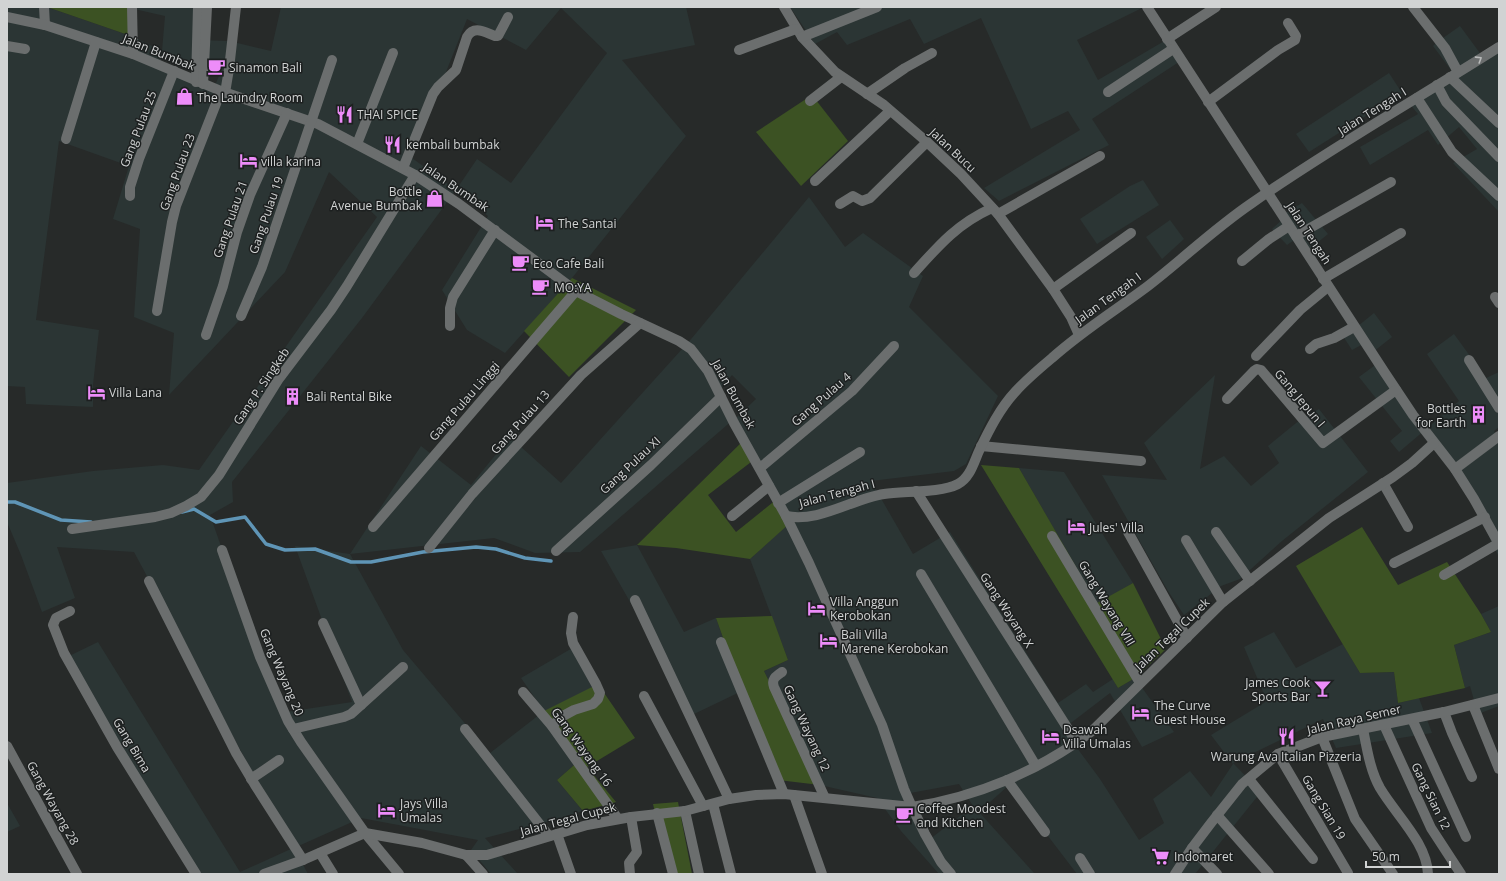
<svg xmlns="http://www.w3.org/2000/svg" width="1506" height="881" font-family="'Open Sans',sans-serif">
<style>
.built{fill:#2b3534;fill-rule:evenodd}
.green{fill:#3c5223}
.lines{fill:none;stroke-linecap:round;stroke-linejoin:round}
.stream{stroke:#5f95b6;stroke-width:3.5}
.minor{stroke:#6b6e6e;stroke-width:10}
.oneway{stroke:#b8baba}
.labels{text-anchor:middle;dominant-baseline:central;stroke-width:3;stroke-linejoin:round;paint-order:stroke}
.street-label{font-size:12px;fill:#d1d3d3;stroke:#1d2020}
.poi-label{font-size:12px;fill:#d1d3d3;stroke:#1d2020;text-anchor:start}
</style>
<rect width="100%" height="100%" fill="#272a29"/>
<g class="built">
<path d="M7 7H47L134 37 162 51 165 16 134 9V7H195L194 40 229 41 271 51 281 7H686L695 45 622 60 686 136 572 278 505 353 467 330 442 290 488 216 456 190 362 318 232 482 233 502 210 515 280 713 352 702 295 546 350 554 421 446 471 485 510 437 561 483 692 338 809 197 845 247 863 233 923 276 909 307 998 396 966 464 954 471 871 481 913 554 950 532 1058 703 1086 684 1093 692 1113 679 1118 688 1135 678 1174 732 1142 747 1110 693 1063 729 1100 779 1139 840 1164 823 1153 799 1190 771 1211 797 1233 764 1211 735 1267 701 1244 647 1274 632 1296 668 1343 644 1360 673 1394 672 1398 703 1419 698 1432 733 1336 748 1323 719 1233 763 1261 792 1195 874H1077L1009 785 979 812 1034 873 939 874 901 831 877 798 820 785 764 671 788 660 750 559 790 522 734 419 580 552 535 553 494 538 350 554 403 650 490 753 544 711 521 678 574 647 598 684 581 759 557 780 583 811 553 820 485 838 518 874H491L471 850 478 840 361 818 294 848 308 874H193L67 657 98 642 240 872 293 848 134 552 57 547 75 598 42 612 21 555 7 522V483L93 471 163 465 199 470 377 217 329 172 285 272 169 395 174 333 134 317 140 229 113 219 129 166 59 141 36 320 99 330 93 385V407L26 404 25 387 7 386ZM561 8 607 53 511 183 477 159 456 190 412 158 467 19 526 50ZM163 52 221 71 214 88 159 67ZM732 375 756 399 735 419 720 389ZM959 784 973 806 930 839 905 794Z"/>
<path d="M790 7H1142V8L1077 40 1098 80 1166 40 1182 60 1092 119 1109 145 999 201 984 188 1080 130 1068 111 1031 129 981 18 924 44 910 19 847 45 837 32 815 44Z"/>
<path d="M1460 26 1485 60 1499 52V212L1453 163 1477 149 1459 127 1438 145 1428 130 1370 165 1360 147 1418 114 1409 103 1457 78 1433 46 1436 43Z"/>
<path d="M1389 73 1402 93 1309 152 1296 134Z"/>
<path d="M1143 180 1159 205 1097 244 1080 219 1130 186Z"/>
<path d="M1302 203 1328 234 1306 252 1297 238 1287 245 1272 229 1284 218 1282 215Z"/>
<path d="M1170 220 1184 239 1162 259 1146 237Z"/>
<path d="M1374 313 1392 337 1373 352 1367 342 1352 350 1339 330 1354 320 1358 326Z"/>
<path d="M1454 334 1486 378 1499 372V427L1494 431 1499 438V557L1451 459 1425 430 1399 452 1390 441 1402 431 1359 377 1378 363 1425 430 1459 401 1427 354Z"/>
<path d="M1215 375 1200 469 1224 456 1251 486 1279 463 1268 446 1301 419 1319 409 1368 472 1282 541 1240 579 1221 586 1184 615 1168 591 1102 475 1167 480 1144 443Z"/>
<path d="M1019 468 1064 472 1133 583 1097 604Z"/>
<path d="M637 545 684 632 716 618 742 691 694 714 601 551Z"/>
<path d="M1499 606V706L1478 714 1470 686 1465 688 1454 645 1491 632 1481 614Z"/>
<path d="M7 803 20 826 7 832Z"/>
</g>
<g class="green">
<path d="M47 7H134V37Z"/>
<path d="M812 95 848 141 801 186 756 132Z"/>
<path d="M572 278 636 310 569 377 524 331Z"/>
<path d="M745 439 755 459 708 495 736 532 777 499 790 523 750 559 676 548 637 545Z"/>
<path d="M981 465 1019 468 1097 603 1133 583 1160 637 1165 650 1135 678 1118 688Z"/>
<path d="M1362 527 1398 585 1447 562 1481 614 1491 632 1454 645 1465 688 1398 703 1394 672 1360 673 1296 566Z"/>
<path d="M772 616 788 660 764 671 820 785 778 780 742 691 716 618Z"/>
<path d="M598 684 635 738 587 767 616 802 583 811 557 780 581 759 544 711Z"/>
<path d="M678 802 692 874H669L653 804Z"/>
</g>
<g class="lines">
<g class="stream">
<path d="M7 502H15L61 520 91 522"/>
<path d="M182 512 194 509 216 522 245 517 266 544 285 550 315 549 351 562H371L423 552 476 547 496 549 525 558 551 561"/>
</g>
<g class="minor">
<path d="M44 7 45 25"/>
<path d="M132 7 133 54"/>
<path d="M784 7 802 37 835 72 884 105 927 142 961 174 998 214 1053 289 1071 317 1079 335"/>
<path d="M1147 7 1385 373 1413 415 1455 469 1474 499 1499 544"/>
<path d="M1413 7 1445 48 1458 72"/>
<path d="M7 17 45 25 133 54 221 91 318 124 415 175 459 204 576 291 621 314 679 341 691 349 708 371 734 423 786 516 809 563 882 725 904 789 912 807 925 834 941 862 951 874"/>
<path d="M802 37 877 7"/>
<path d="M1167 39 1216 7"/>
<path d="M7 46 25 49"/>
<path d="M739 50 796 29"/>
<path d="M1450 77 1499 123"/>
<path d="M196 82 198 7"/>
<path d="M203 84 207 7"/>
<path d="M1437 85 1446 102 1499 157"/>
<path d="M1108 92 1173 49"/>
<path d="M225 93 229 69 236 7"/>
<path d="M867 94 905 68 932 53"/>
<path d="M1417 98 1452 152 1499 196"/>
<path d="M810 101 841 77"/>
<path d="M1208 102 1278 50 1295 40 1296 36 1288 23"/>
<path d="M66 139 96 42"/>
<path d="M357 144 393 53"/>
<path d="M403 168 433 94 438 87 456 70 467 37C474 25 484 32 495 36H498L508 17"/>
<path d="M815 181 890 111"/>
<path d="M130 196V187L139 159 174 71"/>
<path d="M840 204 853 196 862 201 870 198 927 142"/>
<path d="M998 214 1100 156"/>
<path d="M1296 236 1391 182"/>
<path d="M1242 261 1269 239 1289 226"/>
<path d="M914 273C939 245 957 224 992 208"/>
<path d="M1323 279 1401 233"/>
<path d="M1053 289 1131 233"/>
<path d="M1495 297 1499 303"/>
<path d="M157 311 172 222 176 206 221 91"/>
<path d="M241 316 262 267 332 60"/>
<path d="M450 326V308L453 297 495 230"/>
<path d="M206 335 223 286 237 232 250 195 287 113"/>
<path d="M1310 349 1316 344 1334 338 1354 327"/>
<path d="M1256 356 1300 310 1328 287"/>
<path d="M1469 360 1499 408"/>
<path d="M1227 399 1254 371 1257 369 1261 370 1323 443 1396 390"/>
<path d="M981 446 1141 461"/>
<path d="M760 468 852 391 894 346"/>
<path d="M1455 469 1499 436"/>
<path d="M1383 483 1408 527"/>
<path d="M916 491 1077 743"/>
<path d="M778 503 860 452"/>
<path d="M732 516 769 486"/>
<path d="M786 516C818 523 852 499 884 494 904 491 941 493 958 484 970 478 974 462 979 451 989 430 1000 408 1016 391 1027 379 1040 368 1052 358 1082 331 1116 310 1148 286 1183 259 1215 228 1252 203 1332 147 1417 99 1499 47"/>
<path d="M373 527 576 291"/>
<path d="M72 529 155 517 171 513 186 506 201 497 219 475 278 380 331 310 347 286 415 175"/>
<path d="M1128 532 1187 638"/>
<path d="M1216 532 1250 581"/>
<path d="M1052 536 1140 683"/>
<path d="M1186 540 1223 602"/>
<path d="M429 548 472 494 581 375 640 323"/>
<path d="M222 550 260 657 288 721 301 742 365 833 399 874"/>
<path d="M556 551 651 465 721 397"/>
<path d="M1394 563 1485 517"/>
<path d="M921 574 1036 766"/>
<path d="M1444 575 1499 543"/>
<path d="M149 581 236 753 255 785 303 860"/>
<path d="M635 600 729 799"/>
<path d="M70 611 56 618 53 625 64 653 117 747 196 874"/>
<path d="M323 623 361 705"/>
<path d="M721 642 784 794"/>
<path d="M782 672C776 676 771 679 774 687L825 798"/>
<path d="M523 692 552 726 618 819"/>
<path d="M644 696 703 806"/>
<path d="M1473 705 1499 769"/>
<path d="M1444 712 1452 733 1472 777"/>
<path d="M1412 719 1466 837"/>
<path d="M1384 725 1431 828 1461 874"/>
<path d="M552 726 563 716 574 710 593 704 598 699 600 693 596 684 573 643 571 633 573 617"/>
<path d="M293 729 344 717 351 714 403 667"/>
<path d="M465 729 549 836"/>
<path d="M1363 729C1367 749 1370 770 1380 788 1396 815 1427 843 1428 874"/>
<path d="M1322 737 1355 819 1393 874"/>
<path d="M7 746 77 874"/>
<path d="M1278 754 1348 873"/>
<path d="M251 779 279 760"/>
<path d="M1249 779 1313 859"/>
<path d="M1007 780 1045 832"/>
<path d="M794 795 822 874"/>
<path d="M713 804 731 874"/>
<path d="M685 811 699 874"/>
<path d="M657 813 673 874"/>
<path d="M1217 815 1269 874"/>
<path d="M557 834 571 874"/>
<path d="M1192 848 1217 874"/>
<path d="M320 853 333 874"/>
<path d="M466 855 483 874"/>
<path d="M1080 858 1090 874"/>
<path d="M264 874 303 860 365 833 422 843 466 855H487L587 825 631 817 685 811 729 799 756 795 784 794 912 807C976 797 1040 771 1092 731L1223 602 1329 518 1393 477 1412 463 1434 443"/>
<path d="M630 874 629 863 637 852 631 817"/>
<path d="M1175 874 1192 848 1211 823 1242 784 1278 754 1322 737 1444 712 1499 698"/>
</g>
</g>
<defs><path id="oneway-chevron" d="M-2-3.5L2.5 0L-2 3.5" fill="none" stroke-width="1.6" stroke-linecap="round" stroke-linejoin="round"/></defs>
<use class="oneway" href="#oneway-chevron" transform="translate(1479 59) rotate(-32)"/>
<defs>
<symbol id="cafe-bare" viewBox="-9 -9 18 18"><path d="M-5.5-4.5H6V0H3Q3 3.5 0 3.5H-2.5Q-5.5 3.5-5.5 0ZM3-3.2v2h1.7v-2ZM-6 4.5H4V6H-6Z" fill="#ed8cf9" stroke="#1d2020" stroke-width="2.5" paint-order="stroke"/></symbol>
<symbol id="shop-bare" viewBox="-9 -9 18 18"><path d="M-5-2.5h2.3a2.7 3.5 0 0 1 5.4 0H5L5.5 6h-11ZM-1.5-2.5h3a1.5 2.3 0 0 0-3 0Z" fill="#ed8cf9" stroke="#1d2020" stroke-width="2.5" paint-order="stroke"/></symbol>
<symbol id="restaurant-bare" viewBox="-9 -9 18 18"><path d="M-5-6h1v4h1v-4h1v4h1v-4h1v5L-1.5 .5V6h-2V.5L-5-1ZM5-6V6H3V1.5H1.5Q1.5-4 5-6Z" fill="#ed8cf9" stroke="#1d2020" stroke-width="2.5" paint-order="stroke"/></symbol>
<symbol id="hotel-bare" viewBox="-9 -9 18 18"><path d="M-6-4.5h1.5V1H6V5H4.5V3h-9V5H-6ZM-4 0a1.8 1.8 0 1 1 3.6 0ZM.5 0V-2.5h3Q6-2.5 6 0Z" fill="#ed8cf9" stroke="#1d2020" stroke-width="2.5" paint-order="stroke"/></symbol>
<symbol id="building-bare" viewBox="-9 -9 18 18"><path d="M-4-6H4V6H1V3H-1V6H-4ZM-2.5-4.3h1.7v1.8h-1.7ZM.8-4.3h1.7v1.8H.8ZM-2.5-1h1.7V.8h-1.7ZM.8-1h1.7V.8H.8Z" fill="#ed8cf9" stroke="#1d2020" stroke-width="2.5" paint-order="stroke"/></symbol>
<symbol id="bar-bare" viewBox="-9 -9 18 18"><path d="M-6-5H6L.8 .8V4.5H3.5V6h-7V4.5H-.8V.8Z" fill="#ed8cf9" stroke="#1d2020" stroke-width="2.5" paint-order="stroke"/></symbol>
<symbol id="supermarket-bare" viewBox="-9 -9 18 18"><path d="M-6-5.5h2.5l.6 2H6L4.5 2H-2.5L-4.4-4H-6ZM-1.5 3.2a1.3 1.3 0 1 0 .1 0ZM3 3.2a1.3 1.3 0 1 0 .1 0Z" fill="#ed8cf9" stroke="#1d2020" stroke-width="2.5" paint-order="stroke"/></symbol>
</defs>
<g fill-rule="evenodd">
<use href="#cafe-bare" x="204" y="54" width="25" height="25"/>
<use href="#shop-bare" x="172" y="84" width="25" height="25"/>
<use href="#restaurant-bare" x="332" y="102" width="25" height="25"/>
<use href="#restaurant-bare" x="380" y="132" width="25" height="25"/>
<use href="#hotel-bare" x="236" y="148" width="25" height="25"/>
<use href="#shop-bare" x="422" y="186" width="25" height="25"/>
<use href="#hotel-bare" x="532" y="210" width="25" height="25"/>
<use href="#cafe-bare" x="508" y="250" width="25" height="25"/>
<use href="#cafe-bare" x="528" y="274" width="25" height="25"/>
<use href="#hotel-bare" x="84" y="380" width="25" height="25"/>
<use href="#building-bare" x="280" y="384" width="25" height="25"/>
<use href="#building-bare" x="1466" y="402" width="25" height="25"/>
<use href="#hotel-bare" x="1064" y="514" width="25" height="25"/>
<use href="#hotel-bare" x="804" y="596" width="25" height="25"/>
<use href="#hotel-bare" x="816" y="628" width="25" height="25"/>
<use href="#bar-bare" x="1310" y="676" width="25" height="25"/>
<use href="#hotel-bare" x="1128" y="700" width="25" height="25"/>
<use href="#hotel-bare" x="1038" y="724" width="25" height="25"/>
<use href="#restaurant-bare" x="1274" y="724" width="25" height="25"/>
<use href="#hotel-bare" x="374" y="798" width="25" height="25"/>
<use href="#cafe-bare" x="892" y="802" width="25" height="25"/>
<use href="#supermarket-bare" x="1148" y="844" width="25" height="25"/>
</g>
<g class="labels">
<g class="street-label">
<text transform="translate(159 52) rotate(22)">Jalan Bumbak</text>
<text transform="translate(1372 111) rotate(-32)">Jalan Tengah I</text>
<text transform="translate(138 129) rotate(-69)">Gang Pulau 25</text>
<text transform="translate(953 150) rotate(43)">Jalan Bucu</text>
<text transform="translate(177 172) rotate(-70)">Gang Pulau 23</text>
<text transform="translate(456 187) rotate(34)">Jalan Bumbak</text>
<text transform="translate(266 215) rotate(-71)">Gang Pulau 19</text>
<text transform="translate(230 219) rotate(-71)">Gang Pulau 21</text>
<text transform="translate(1309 233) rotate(57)">Jalan Tengah</text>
<text transform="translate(1108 298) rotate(-36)">Jalan Tengah I</text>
<text transform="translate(261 386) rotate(-56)">Gang P. Singkeb</text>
<text transform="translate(734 394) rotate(61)">Jalan Bumbak</text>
<text transform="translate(1300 398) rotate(50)">Gang Jepun I</text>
<text transform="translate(821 399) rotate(-41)">Gang Pulau 4</text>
<text transform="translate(464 401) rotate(-49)">Gang Pulau Linggi</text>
<text transform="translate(520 422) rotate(-48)">Gang Pulau 13</text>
<text transform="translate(630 465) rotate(-43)">Gang Pulau XI</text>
<text transform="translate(837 493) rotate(-15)">Jalan Tengah I</text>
<text transform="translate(1107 603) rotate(59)">Gang Wayang VIII</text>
<text transform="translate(1007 610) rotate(57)">Gang Wayang X</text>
<text transform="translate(1172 634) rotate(-44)">Jalan Tegal Cupek</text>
<text transform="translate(282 672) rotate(67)">Gang Wayang 20</text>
<text transform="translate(1354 719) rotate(-13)">Jalan Raya Semer</text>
<text transform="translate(807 728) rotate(65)">Gang Wayang 12</text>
<text transform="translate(132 745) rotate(59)">Gang Bima</text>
<text transform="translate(582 747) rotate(54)">Gang Wayang 16</text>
<text transform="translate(1431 796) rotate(64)">Gang Sian 12</text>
<text transform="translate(53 803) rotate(61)">Gang Wayang 28</text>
<text transform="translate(1324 807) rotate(59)">Gang Sian 19</text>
<text transform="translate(568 819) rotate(-15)">Jalan Tegal Cupek</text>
</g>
<g class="poi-label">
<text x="229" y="67">Sinamon Bali</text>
<text x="197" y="97">The Laundry Room</text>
<text x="357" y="114">THAI SPICE</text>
<text x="406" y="144">kembali bumbak</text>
<text x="261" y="161">villa karina</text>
<text x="422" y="191" text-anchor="end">Bottle<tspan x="422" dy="14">Avenue Bumbak</tspan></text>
<text x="558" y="223">The Santai</text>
<text x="533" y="263">Eco Cafe Bali</text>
<text x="554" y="287">MO:YA</text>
<text x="109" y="392">Villa Lana</text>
<text x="306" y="396">Bali Rental Bike</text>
<text x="1466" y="408" text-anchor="end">Bottles<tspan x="1466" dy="14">for Earth</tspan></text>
<text x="1089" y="527">Jules' Villa</text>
<text x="830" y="601">Villa Anggun<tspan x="830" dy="14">Kerobokan</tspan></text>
<text x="841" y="634">Bali Villa<tspan x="841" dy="14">Marene Kerobokan</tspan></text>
<text x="1310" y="682" text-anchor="end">James Cook<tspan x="1310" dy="14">Sports Bar</tspan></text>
<text x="1154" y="705">The Curve<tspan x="1154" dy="14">Guest House</tspan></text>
<text x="1063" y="729">Dsawah<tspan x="1063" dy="14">Villa Umalas</tspan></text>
<text x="1286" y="756" text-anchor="middle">Warung Ava Italian Pizzeria</text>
<text x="400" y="803">Jays Villa<tspan x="400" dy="14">Umalas</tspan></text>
<text x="917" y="808">Coffee Moodest<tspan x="917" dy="14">and Kitchen</tspan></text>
<text x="1174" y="856">Indomaret</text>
</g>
</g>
<rect width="1506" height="881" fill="none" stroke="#d1d3d3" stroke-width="16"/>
<path d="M1366 861v6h84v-6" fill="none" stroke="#d1d3d3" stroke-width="2"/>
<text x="1372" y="861" font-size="12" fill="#d1d3d3" stroke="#1d2020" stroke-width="3" paint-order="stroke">50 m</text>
</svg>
